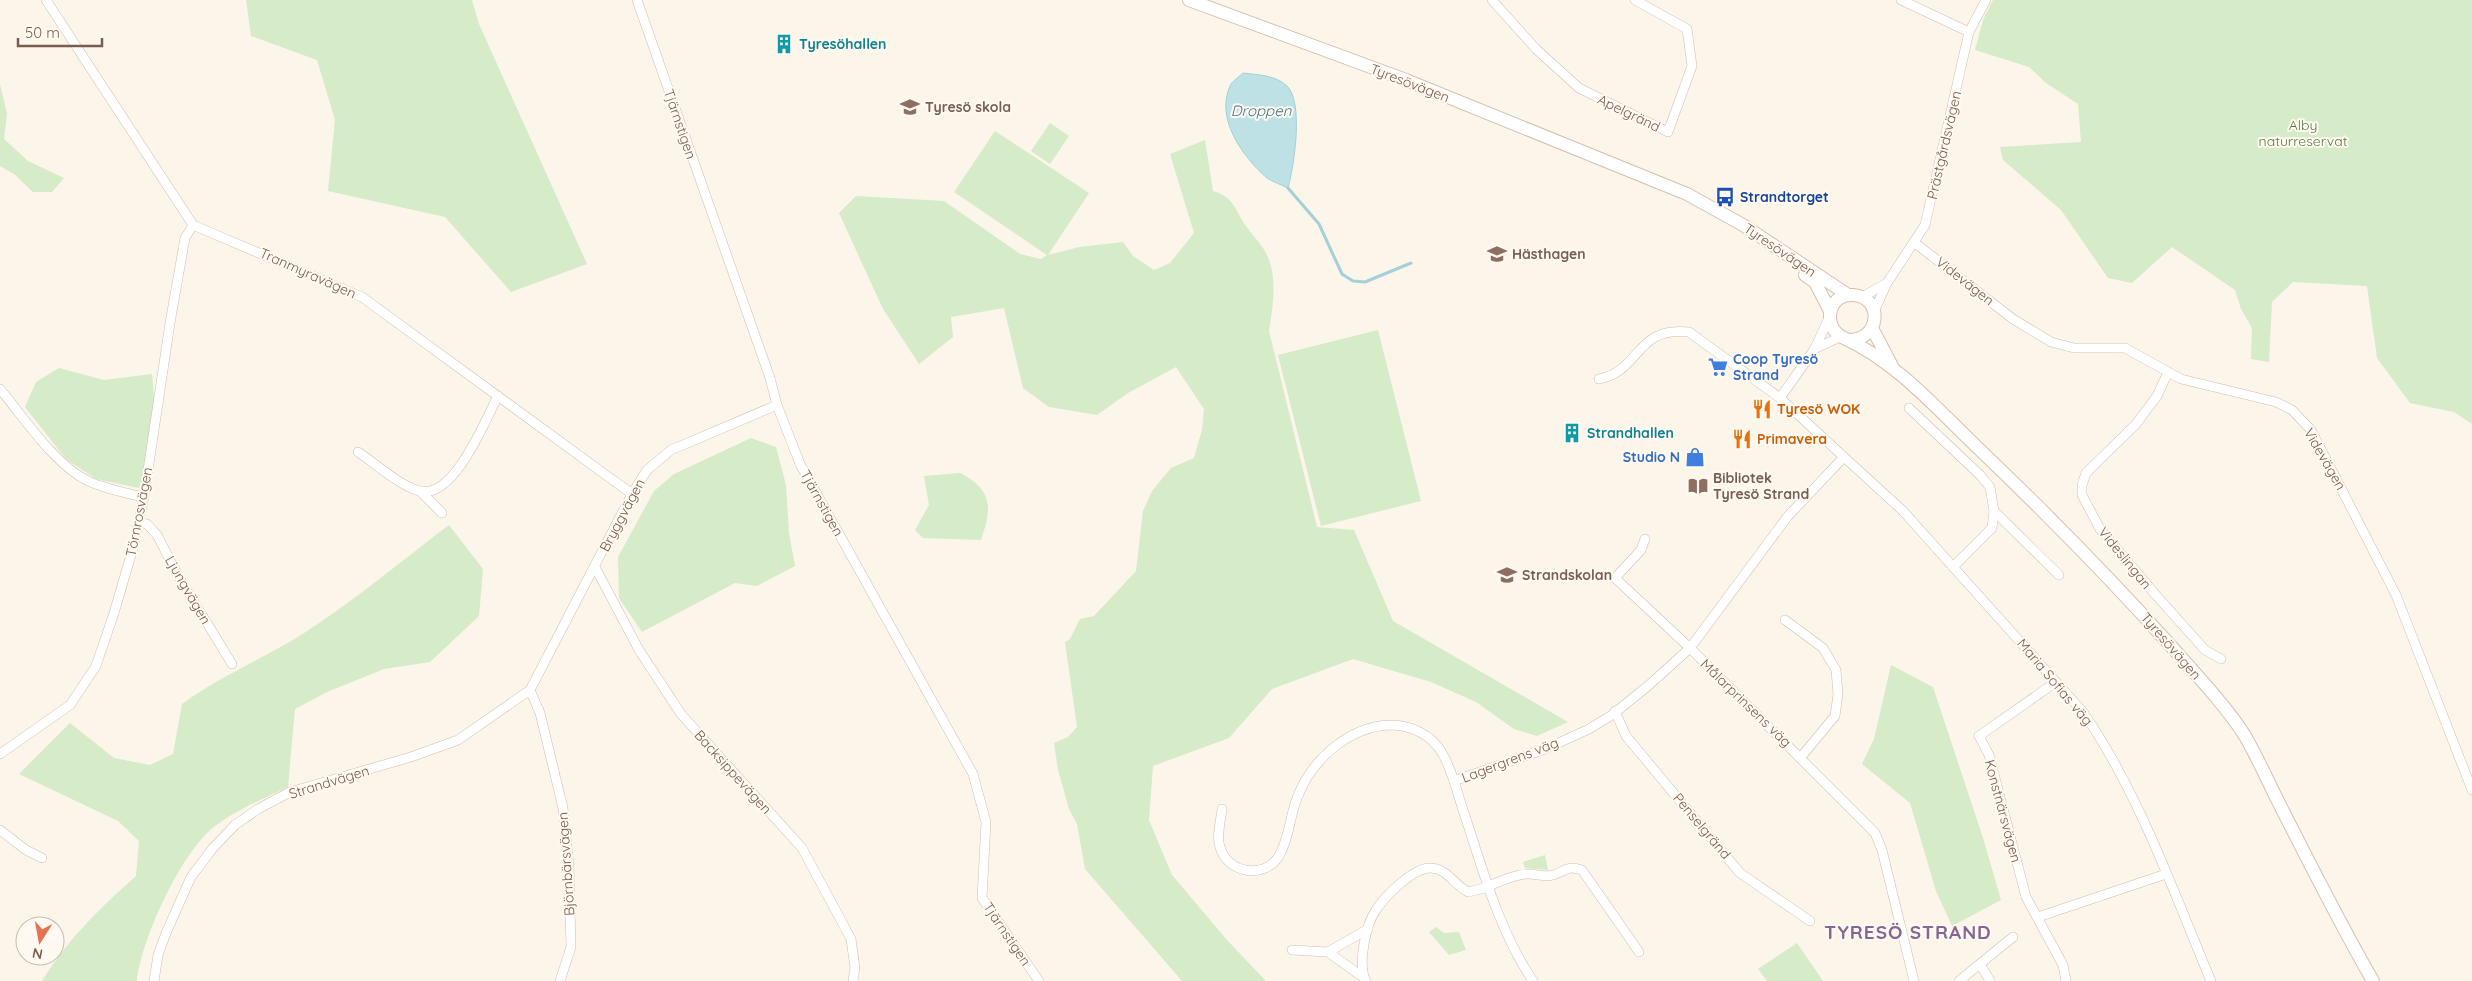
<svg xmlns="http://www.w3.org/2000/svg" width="2472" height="981" font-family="Quicksand,sans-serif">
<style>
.green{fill:#d6ebc8}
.water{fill:#bee1e6;stroke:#a5d0d8}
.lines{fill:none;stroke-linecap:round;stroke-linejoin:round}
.stream{stroke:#a5d0d8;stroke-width:3}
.minor-casing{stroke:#cfbeaf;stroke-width:10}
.secondary-casing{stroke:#d5c0af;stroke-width:14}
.minor{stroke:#fff;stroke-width:9}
.secondary{stroke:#fff;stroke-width:12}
.labels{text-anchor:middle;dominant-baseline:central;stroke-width:4;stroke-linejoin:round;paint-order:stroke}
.culture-label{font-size:14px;font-weight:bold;fill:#0d838f;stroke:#fff9f1;text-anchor:start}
.street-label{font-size:14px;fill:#785c4d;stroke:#fff9f1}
.education-label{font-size:14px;font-weight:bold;fill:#785e54;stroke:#fff9f1;text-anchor:start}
.park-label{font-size:14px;fill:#557d45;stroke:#fff9f1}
.transit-label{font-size:14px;font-weight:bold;fill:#164399;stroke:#fff9f1;text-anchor:start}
.shop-label{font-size:14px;font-weight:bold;fill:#366cbe;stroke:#fff9f1;text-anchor:start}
.food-label{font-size:14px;font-weight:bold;fill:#c56008;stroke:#fff9f1;text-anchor:start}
.water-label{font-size:15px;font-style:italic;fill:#437883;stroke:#fff9f1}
.district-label{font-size:19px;font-weight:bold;letter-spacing:1px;fill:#846693;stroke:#fff9f1}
</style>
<rect width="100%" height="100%" fill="#fcf5ea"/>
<g class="green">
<path d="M246 0H472L479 24 587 264 511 292 445 217 328 191 335 120 317 60 251 36Z"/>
<path d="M1993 0H2472V424L2454 412 2410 403 2377 358 2367 286 2293 282 2272 302 2269 362 2251 359 2252 328 2241 309 2235 290 2172 247 2132 283 2108 278 2061 210 2003 160 2000 147 2081 142 2078 104 2046 83 2029 67 1975 50 1983 20Z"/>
<path d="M0 84 7 114 4 139 28 161 64 178 52 192H33L14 174 0 166Z"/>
<path d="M1050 123 1069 136 1050 164 1031 151Z"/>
<path d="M995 131 1089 193 1048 255 1079 247 1123 242 1133 256 1154 270 1170 263 1194 233 1170 154 1205 140 1213 191C1235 198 1234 209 1246 226 1251 234 1258 240 1263 248 1279 272 1273 305 1269 331L1317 527 1354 530 1393 621 1568 722 1537 736 1514 729 1476 702 1431 682 1353 659 1272 689 1229 738 1153 766 1149 820 1172 875 1227 940 1266 981H1182L1085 869 1077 824 1069 809 1058 770 1054 743 1068 737 1077 727 1065 642 1070 639 1080 619 1094 616 1136 571 1143 511 1152 491 1171 468 1194 458 1202 430 1204 409 1176 367 1128 393 1097 415 1049 407 1023 388 1004 308 951 317 953 337 919 364 883 309 839 213 856 196 944 201 1020 254 1041 259 1047 255 954 192Z"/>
<path d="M1378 330 1421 501 1321 526 1278 355Z"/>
<path d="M59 368 104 380 152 374 155 410 143 489 96 479 66 459 25 407 36 382Z"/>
<path d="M751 438 776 447 786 485 789 533 795 566 757 586 735 583 642 632 619 598 618 557 654 491 674 474Z"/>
<path d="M960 473C993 490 992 508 981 540L923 538 915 530 929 505 924 476Z"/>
<path d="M449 525 483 569 479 616 430 662 384 669 327 692 295 709 288 787C263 799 237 809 215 826 181 852 141 940 137 981H42C68 939 99 909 136 876L139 841 118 821 19 774 70 723 114 758 150 765 173 754 182 704C219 677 262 659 301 635 353 602 400 562 449 525Z"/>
<path d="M1891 665 1933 687 1983 838 2001 900 1952 926 1936 891 1910 803 1862 764 1874 739Z"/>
<path d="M1545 855 1548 870 1525 868 1523 862Z"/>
<path d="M1436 927 1444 933 1459 932 1466 950 1449 955 1429 932Z"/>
<path d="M1797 943 1823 981H1767L1758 969Z"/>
</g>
<path class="water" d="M1243 73C1258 75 1276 75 1287 86 1304 102 1294 167 1288 188 1282 185 1273 182 1267 178 1243 157 1215 119 1230 86 1232 81 1239 77 1243 73Z"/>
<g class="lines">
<path class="stream" d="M1288 188 1319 224 1342 274 1353 281 1365 282 1411 263"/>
<defs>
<g id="minor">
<path d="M46 0 193 225 362 297 632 494"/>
<path d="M637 0 770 378 777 405 800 464 973 774 986 822 982 898 1039 981"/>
<path d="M1492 0 1536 49 1579 88 1668 132 1692 66 1687 29 1635 0"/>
<path d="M1901 0 1969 32"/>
<path d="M1915 243 2013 319 2051 342 2074 348H2125L2181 379 2276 402 2292 410 2311 430 2396 595 2472 790"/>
<path d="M1862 297 1887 283"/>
<path d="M1874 312 1887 283 1925 225 1969 32 1986 0"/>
<path d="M1814 349 1840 337"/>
<path d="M2168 372 2157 396 2136 424 2086 473 2082 485V495L2100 529 2155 594 2205 650 2221 659"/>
<path d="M0 389C25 419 54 464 88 481 106 489 125 493 144 497"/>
<path d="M1780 398 1814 350 1829 318"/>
<path d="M1909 408 1980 475 1990 487 1994 511 2059 575"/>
<path d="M358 452C375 463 401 487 420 491 454 499 485 421 498 396"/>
<path d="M1844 457 1903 511 2083 712C2139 793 2173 891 2211 981"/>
<path d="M420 491 442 513"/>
<path d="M139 522 147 524 157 535 180 579 232 664"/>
<path d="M1645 539 1641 550 1615 578 1690 648 1875 833 1882 850 1914 981"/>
<path d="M595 567 639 650 681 714 802 848 851 939 855 968 853 981"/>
<path d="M1953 567 1992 528 1994 511"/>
<path d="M1785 620 1823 648 1836 670 1838 694 1835 716 1801 757"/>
<path d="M2056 682 1979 736 1989 755 2026 897 2063 965 2066 981"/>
<path d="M530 690 540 713 563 808 569 866 571 947 560 981"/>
<path d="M1615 711 1626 736 1740 873 1810 921"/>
<path d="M0 754 70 705 96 666 114 613 133 548 144 497 170 323 185 238 193 225"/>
<path d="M1454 781 1545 749 1589 729 1612 715 1649 685 1690 648 1788 516 1844 457 1780 398 1689 332C1635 326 1641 371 1599 379"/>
<path d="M1222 809C1221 820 1216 837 1220 847 1227 873 1264 880 1279 856 1289 839 1290 816 1297 798 1311 761 1348 726 1391 725 1411 725 1432 735 1442 753 1453 771 1457 793 1464 813 1483 870 1499 931 1533 981"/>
<path d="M0 830 26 850 42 858"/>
<path d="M1489 886C1501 881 1513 875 1526 874 1535 873 1544 878 1553 875 1567 871 1565 865 1582 870L1639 952"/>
<path d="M2038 917 2166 874"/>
<path d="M1292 950 1328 952 1364 978"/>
<path d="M1328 952 1368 929"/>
<path d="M1980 964 1990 981"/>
<path d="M154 981 158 955 166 933 191 877 213 848 235 825 258 809 290 792 411 757 458 740 530 690 632 494 647 470 671 450 777 405"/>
<path d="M1366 981C1357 965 1366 924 1376 910 1385 896 1413 868 1430 868 1447 868 1454 885 1468 892L1489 887"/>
<path d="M1959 981 2013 937"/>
</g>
<g id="secondary">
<path d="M1189 0 1406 80 1687 194 1743 225 1848 295"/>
<path d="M1805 275 1815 282 1830 311"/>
<path d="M1872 328 1892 366"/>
<path d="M1848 340C1881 341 1884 297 1853 295 1828 293 1821 328 1844 338 1897 362 1938 410 1980 450 2046 513 2109 577 2170 645 2193 671 2227 707 2245 736 2259 760 2270 786 2283 811 2312 868 2341 926 2373 981"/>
</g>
</defs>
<use href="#minor" class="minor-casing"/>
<use href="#secondary" class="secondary-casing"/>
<use href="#minor" class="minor"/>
<use href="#secondary" class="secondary"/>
</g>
<defs>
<symbol id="building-bare" viewBox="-9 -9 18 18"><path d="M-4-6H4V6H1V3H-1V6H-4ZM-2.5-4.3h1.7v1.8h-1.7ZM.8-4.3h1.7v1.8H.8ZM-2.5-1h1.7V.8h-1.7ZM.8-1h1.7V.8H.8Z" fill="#0f9aa8" stroke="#fff9f1" stroke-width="2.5" paint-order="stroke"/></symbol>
<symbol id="school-bare" viewBox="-9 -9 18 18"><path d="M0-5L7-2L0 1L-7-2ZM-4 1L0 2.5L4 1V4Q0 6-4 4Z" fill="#8d6e63" stroke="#fff9f1" stroke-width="2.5" paint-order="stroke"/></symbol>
<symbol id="bus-bare" viewBox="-9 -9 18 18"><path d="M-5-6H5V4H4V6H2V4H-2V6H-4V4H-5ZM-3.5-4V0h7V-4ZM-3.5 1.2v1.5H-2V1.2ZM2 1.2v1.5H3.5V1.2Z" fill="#1a4fb4" stroke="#fff9f1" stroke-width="2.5" paint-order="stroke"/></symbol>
<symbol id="supermarket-bare" viewBox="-9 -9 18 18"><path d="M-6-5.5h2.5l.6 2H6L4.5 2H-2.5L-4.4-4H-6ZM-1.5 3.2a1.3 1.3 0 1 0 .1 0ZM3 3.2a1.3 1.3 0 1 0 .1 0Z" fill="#3f7fe0" stroke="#fff9f1" stroke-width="2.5" paint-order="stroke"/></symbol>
<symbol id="restaurant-bare" viewBox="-9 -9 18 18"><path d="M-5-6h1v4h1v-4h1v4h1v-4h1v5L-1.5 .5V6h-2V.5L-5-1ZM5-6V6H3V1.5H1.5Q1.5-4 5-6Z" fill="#e8710a" stroke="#fff9f1" stroke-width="2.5" paint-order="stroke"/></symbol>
<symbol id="shop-bare" viewBox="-9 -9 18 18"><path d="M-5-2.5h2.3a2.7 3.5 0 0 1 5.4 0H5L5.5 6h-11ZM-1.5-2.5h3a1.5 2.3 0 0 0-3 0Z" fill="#3f7fe0" stroke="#fff9f1" stroke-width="2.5" paint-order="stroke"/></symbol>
<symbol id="library-bare" viewBox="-9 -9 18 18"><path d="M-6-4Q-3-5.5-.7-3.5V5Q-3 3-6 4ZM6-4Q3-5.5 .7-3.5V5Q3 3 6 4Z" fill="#8d6e63" stroke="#fff9f1" stroke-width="2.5" paint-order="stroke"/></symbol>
</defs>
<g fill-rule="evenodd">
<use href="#building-bare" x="770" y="30" width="28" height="28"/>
<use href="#school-bare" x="896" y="93" width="28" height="28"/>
<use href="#bus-bare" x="1711" y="183" width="28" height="28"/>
<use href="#school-bare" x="1483" y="240" width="28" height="28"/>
<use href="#supermarket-bare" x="1704" y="353" width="28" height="28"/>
<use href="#restaurant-bare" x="1748" y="395" width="28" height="28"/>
<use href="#building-bare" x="1558" y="419" width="28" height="28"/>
<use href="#restaurant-bare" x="1728" y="425" width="28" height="28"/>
<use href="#shop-bare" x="1681" y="443" width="28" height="28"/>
<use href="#library-bare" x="1684" y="472" width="28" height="28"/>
<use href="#school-bare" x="1493" y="561" width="28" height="28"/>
</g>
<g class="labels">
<g class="culture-label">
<text x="799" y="44">Tyresöhallen</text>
<text x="1587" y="433">Strandhallen</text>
</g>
<g class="street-label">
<text transform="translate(1410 83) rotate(21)">Tyresövägen</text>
<text transform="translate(1629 113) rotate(26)">Apelgränd</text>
<text transform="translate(680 124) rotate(71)">Tjärnstigen</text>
<text transform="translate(1944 145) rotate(-77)">Prästgårdsvägen</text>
<text transform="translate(1780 250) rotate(34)">Tyresövägen</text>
<text transform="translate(308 273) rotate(24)">Tranmyravägen</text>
<text transform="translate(1965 281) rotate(38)">Videvägen</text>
<text transform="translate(2325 459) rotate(60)">Videvägen</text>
<text transform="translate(822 503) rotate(61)">Tjärnstigen</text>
<text transform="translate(139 512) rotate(-79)">Törnrosvägen</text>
<text transform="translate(622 515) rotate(-62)">Bryggvägen</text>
<text transform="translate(2125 558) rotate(51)">Videslingan</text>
<text transform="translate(188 590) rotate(60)">Ljungvägen</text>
<text transform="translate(2171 646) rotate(49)">Tyresövägen</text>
<text transform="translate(2055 682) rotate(50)">Maria Sofias väg</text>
<text transform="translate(1746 703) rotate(44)">Målarprinsens väg</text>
<text transform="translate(1510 760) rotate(-21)">Lagergrens väg</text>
<text transform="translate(733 772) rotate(48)">Backsippevägen</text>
<text transform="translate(329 782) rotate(-17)">Strandvägen</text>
<text transform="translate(2003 811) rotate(75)">Konstnärsvägen</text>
<text transform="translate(1702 826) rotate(50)">Penselgränd</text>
<text transform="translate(566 864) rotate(-94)">Björnbärsvägen</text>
<text transform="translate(1007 934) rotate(56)">Tjärnstigen</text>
</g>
<g class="education-label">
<text x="925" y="107">Tyresö skola</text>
<text x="1512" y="254">Hästhagen</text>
<text x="1713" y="478">Bibliotek<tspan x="1713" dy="16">Tyresö Strand</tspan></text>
<text x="1522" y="575">Strandskolan</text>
</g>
<g class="park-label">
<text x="2303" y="125">Alby<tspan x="2303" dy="16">naturreservat</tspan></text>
</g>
<g class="transit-label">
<text x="1740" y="197">Strandtorget</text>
</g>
<g class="shop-label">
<text x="1733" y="359">Coop Tyresö<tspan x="1733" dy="16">Strand</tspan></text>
<text x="1680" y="457" text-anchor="end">Studio N</text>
</g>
<g class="food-label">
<text x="1777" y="409">Tyresö WOK</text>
<text x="1757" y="439">Primavera</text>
</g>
<g class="water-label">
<text x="1261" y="110">Droppen</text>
</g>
<g class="district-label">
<text x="1908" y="932">TYRESÖ STRAND</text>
</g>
</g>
<g transform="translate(40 941) rotate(191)"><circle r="24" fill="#fff9f1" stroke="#c9baaf"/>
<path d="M0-4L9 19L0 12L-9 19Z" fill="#e37352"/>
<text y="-8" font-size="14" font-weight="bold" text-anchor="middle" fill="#785c4d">N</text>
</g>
<path d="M18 38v8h84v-8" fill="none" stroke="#785c4d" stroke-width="2.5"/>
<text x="25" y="38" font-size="15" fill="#785c4d" stroke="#fff9f1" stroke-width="4" paint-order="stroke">50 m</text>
</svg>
